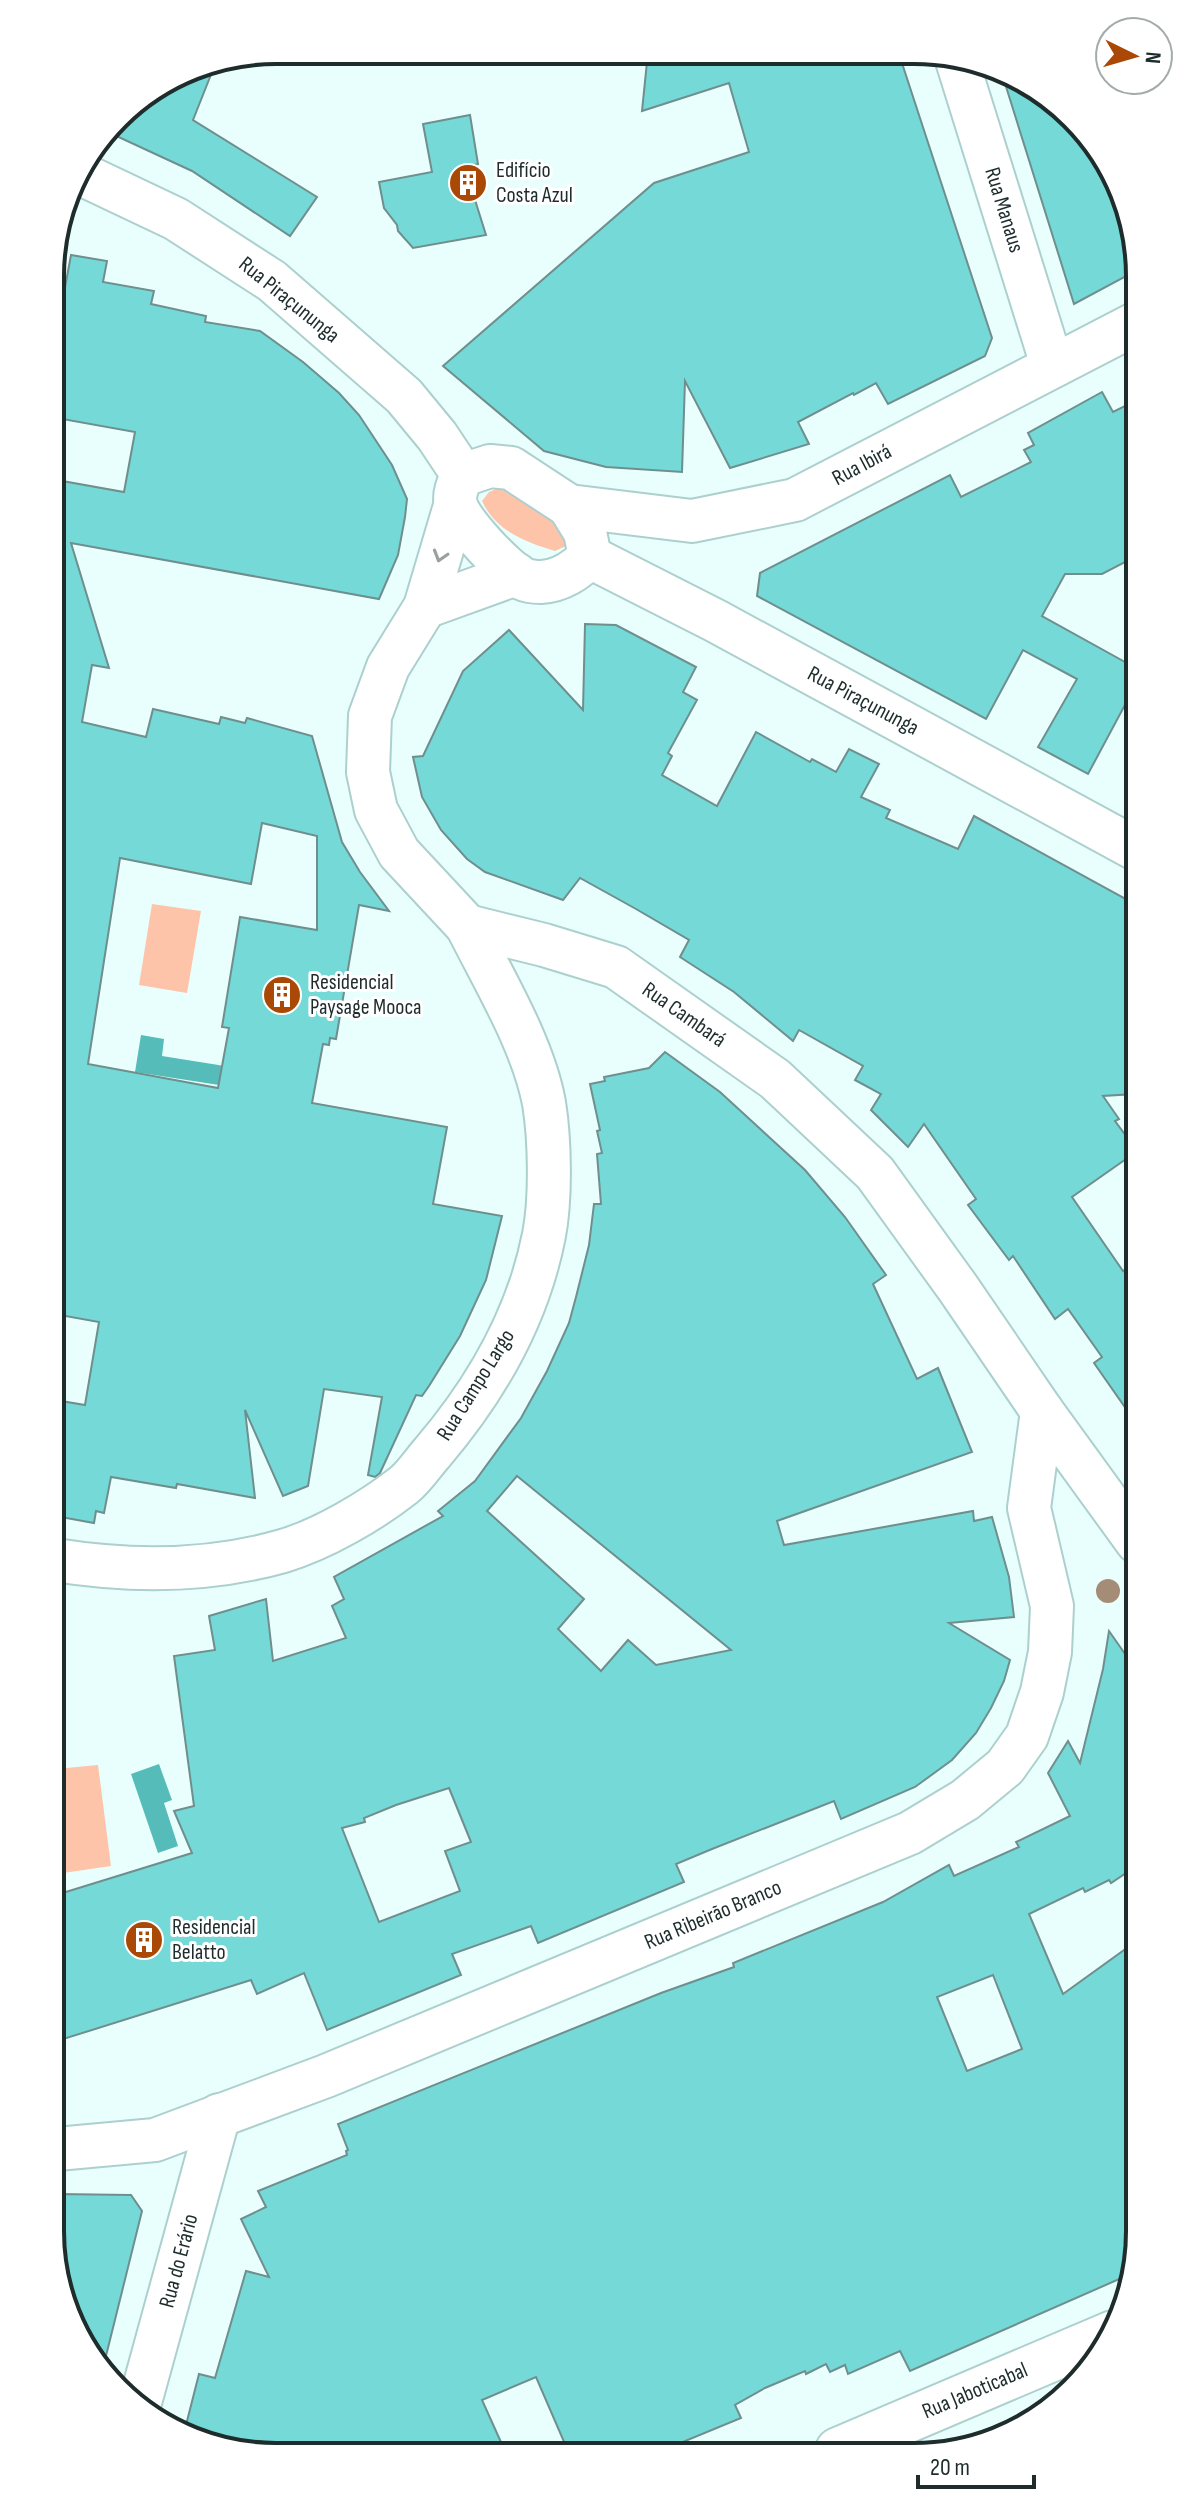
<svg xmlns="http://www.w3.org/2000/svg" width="1190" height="2507" font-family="'Sofia Sans Condensed',sans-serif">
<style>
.green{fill:#fec4a9}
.water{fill:#56bcba}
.building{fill:#75d9d7;stroke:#6e8f8e;stroke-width:2;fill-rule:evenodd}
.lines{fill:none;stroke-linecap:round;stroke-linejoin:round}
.street-casing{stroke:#acd0ce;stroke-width:46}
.secondary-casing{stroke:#acd0ce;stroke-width:48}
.street{stroke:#fff;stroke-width:42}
.secondary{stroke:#fff;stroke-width:44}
.tree{fill:#a48c77}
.oneway{stroke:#9aa0a0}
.labels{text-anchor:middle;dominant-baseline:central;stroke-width:6;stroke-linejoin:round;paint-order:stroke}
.poi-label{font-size:22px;fill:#1e2c2c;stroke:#fff;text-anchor:start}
.street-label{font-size:22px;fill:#1e2c2c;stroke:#fff}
.rim{fill:none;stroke:#1e2c2c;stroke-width:4}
</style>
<rect width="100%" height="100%" fill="#e9fffd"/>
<g class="green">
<path d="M504 486 516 488 571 534 566 546 555 551C525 542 496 531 482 501L489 492Z"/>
<path d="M152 904 201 911 187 993 139 985Z"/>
<path d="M98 1765 111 1866 63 1873 56 1821V1769Z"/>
</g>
<g class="water">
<path d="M141 1035 164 1039 162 1056 299 1078 296 1097 135 1072Z"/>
<path d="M159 1764 172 1800 164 1803 178 1846 158 1853 131 1774Z"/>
</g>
<g class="building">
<path d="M648 52 899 54 992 338 985 356 888 404 876 383 854 395 853 393 798 422 809 444 730 468 685 381 682 472 606 467 544 451 443 366 654 183 749 152 729 83 642 111Z"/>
<path d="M216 62 193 120 317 197 290 236 192 171 112 134 120 116 127 106 190 67Z"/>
<path d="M1003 77 1063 106 1132 217V273L1074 304Z"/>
<path d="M470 115 478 164 465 168 486 235 413 248 398 231 397 225 384 208 379 182 432 172 423 124Z"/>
<path d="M71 255 107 261 103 282 154 291 151 304 206 316 205 322 260 331 303 362 339 393 359 415 392 465 407 499 405 517 398 555 379 599 71 543 109 668 92 665 82 722 146 737 153 709 219 724 221 717 245 723 247 718 312 736 342 842 360 872 389 911 359 905 336 1039 330 1038 329 1045 323 1044 312 1103 447 1127 433 1204 502 1216 486 1280 460 1336 429 1386 422 1396 416 1395 380 1473 375 1477 368 1475 382 1397 324 1389 308 1486 283 1496 245 1410 255 1498 177 1484 176 1488 111 1477 104 1513 96 1511 94 1523 55 1516V1490L62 1446 55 1445V1436L61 1401 85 1405 99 1322 54 1314 51 479 124 492 135 432 51 417V319L59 320ZM262 823 317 836V930L240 917 222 1027 229 1028 218 1088 88 1064 120 858 251 884Z"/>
<path d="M1102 392 1113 412 1133 402V558L1102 574H1065L1042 616 1134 667V688L1088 774 1038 747 1077 679 1023 650 986 719 757 596 760 573 950 475 961 497 1031 462 1024 450 1034 445 1028 433Z"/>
<path d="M585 624 616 625 696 667 683 692 697 700 668 753 672 756 662 775 717 806 756 732 810 762 812 759 836 772 849 749 879 764 861 797 890 810 886 818 958 849 974 816 1135 904V1094L1103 1096 1119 1119 1115 1121 1136 1149V1152L1072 1197 1123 1271 1136 1262V1423L1094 1363 1102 1357 1068 1309 1055 1319 1013 1256 1009 1260 968 1205 976 1199 924 1124 908 1147 871 1110 881 1094 855 1080 863 1066 799 1030 793 1041 734 992 680 957 689 940 636 909 580 878 563 900 485 872 467 859 441 830 422 797 413 757 423 756 463 671 509 630 583 710Z"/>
<path d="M665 1052 720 1092 805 1170 845 1217 886 1275 873 1284 917 1379 938 1368 972 1452 777 1521 784 1545 973 1511 974 1521 992 1517 1009 1577 1014 1617 949 1623 1010 1660 1004 1681 991 1708 976 1733 952 1760 915 1787 841 1819 834 1801 712 1849 676 1864 684 1882 538 1943 531 1926 452 1954 461 1975 327 2030 304 1973 257 1994 251 1980 57 2041 56 1895 192 1853 174 1811 194 1806 174 1656 215 1650 209 1616 266 1599 273 1661 346 1638 332 1606 344 1599 334 1577 443 1516 438 1511 475 1481 521 1418 547 1371 569 1323 576 1297 589 1245 594 1204H601L597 1154 602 1153 597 1131 600 1130 590 1084 605 1081 604 1077 649 1068ZM517 1476 731 1650 656 1665 628 1640 601 1671 558 1629 584 1599 487 1511ZM449 1788 471 1842 445 1851 460 1891 379 1922 342 1828 365 1822 364 1818 396 1805Z"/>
<path d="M1109 1631 1137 1671 1138 1865 1111 1883 1109 1880 1085 1892 1083 1888 1029 1914 1063 1994 1138 1940 1139 2246 1133 2273 910 2371 900 2351 848 2374 845 2365 830 2372 826 2364 806 2374 805 2371 765 2388 735 2405 741 2418 661 2451H568L536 2377 482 2400 505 2451 306 2452 259 2441 256 2453H233L185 2429 199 2374 215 2378 246 2271 269 2277 241 2219 266 2207 258 2191 347 2155 346 2151 348 2150 338 2124 661 1993 734 1967 733 1963 883 1902 949 1865 954 1876 1019 1847 1016 1842 1070 1816 1048 1773 1068 1741 1080 1763 1103 1669ZM993 1975 1022 2049 967 2071 937 1997Z"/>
<path d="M58 2194 131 2195 142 2211 104 2364 58 2290Z"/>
</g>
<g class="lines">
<defs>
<g id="street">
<path d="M955 54 1052 365"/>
<path d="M77 172 176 219 272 281 404 396 437 436 463 475"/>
<path d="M490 466 511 468 569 506 585 532 590 557C576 570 561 581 541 582 536 582 527 581 523 579 507 572 459 521 456 505 453 494 458 484 463 475Z"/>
<path d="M455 506 425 607 388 667 370 716 368 772 376 810 399 853 467 926 544 945 616 967 775 1079 875 1173 958 1288 1042 1411 1137 1542"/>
<path d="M569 506 692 521 795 500 1133 325"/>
<path d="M590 557 716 621 1134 848"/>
<path d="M425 607 516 574"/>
<path d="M55 1560C130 1572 209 1572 283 1551 323 1539 371 1511 404 1485 415 1476 423 1463 432 1453 485 1391 528 1317 544 1235 551 1199 550 1140 544 1103 533 1044 494 980 467 926"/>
<path d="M57 2149 155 2140 326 2076 910 1833 965 1800 1005 1767 1027 1736 1042 1692 1050 1652 1052 1606 1029 1508 1042 1411"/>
<path d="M139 2406 219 2115"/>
</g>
<path id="secondary" d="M838 2450 1113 2333"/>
</defs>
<use href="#street" class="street-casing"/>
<use href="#secondary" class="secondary-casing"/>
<use href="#street" class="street"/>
<use href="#secondary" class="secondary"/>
</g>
<circle class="tree" cx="1108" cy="1591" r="12"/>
<defs><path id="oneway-chevron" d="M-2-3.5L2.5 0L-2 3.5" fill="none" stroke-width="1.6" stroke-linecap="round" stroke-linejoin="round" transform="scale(2)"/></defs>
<use class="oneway" href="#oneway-chevron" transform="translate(440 556) rotate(107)"/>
<defs>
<symbol id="building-disc" viewBox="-11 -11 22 22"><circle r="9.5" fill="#aa4806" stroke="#fff"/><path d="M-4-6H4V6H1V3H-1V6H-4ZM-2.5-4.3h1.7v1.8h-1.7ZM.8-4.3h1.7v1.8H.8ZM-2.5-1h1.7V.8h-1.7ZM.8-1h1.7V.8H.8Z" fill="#fff"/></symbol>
</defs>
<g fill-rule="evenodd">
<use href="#building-disc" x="446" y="161" width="44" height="44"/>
<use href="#building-disc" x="260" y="973" width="44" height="44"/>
<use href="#building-disc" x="122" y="1918" width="44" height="44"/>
</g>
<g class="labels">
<g class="poi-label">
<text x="496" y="170">Edifício<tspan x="496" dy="25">Costa Azul</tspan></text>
<text x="310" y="982">Residencial<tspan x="310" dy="25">Paysage Mooca</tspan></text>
<text x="172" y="1927">Residencial<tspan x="172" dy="25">Belatto</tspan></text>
</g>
<g class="street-label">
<text transform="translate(1004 210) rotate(73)">Rua Manaus</text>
<text transform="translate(289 300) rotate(39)">Rua Piraçununga</text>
<text transform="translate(862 465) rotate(-28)">Rua Ibirá</text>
<text transform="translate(863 701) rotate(28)">Rua Piraçununga</text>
<text transform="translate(684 1015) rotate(35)">Rua Cambará</text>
<text transform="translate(476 1385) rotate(-58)">Rua Campo Largo</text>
<text transform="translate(713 1915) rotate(-23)">Rua Ribeirão Branco</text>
<text transform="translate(179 2261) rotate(-75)">Rua do Erário</text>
<text transform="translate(975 2391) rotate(-23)">Rua Jaboticabal</text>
</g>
</g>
<path d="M0 0H1190V2507H0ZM276 64H914A212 212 0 0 1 1126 276V2231A212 212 0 0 1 914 2443H276A212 212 0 0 1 64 2231V276A212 212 0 0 1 276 64Z" fill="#fff" fill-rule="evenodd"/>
<path class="rim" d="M276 64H914A212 212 0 0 1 1126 276V2231A212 212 0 0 1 914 2443H276A212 212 0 0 1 64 2231V276A212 212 0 0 1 276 64Z"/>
<g transform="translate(1134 56) rotate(95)"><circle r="38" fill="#ffffff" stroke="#a5abab" stroke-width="2"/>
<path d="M0-6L14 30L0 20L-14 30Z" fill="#aa4806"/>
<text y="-12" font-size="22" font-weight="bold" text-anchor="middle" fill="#1e2c2c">N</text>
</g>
<path d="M918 2475v12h116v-12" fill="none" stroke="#1e2c2c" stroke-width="4"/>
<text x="930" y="2475" font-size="24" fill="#1e2c2c" stroke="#ffffff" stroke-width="6" paint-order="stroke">20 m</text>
</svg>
